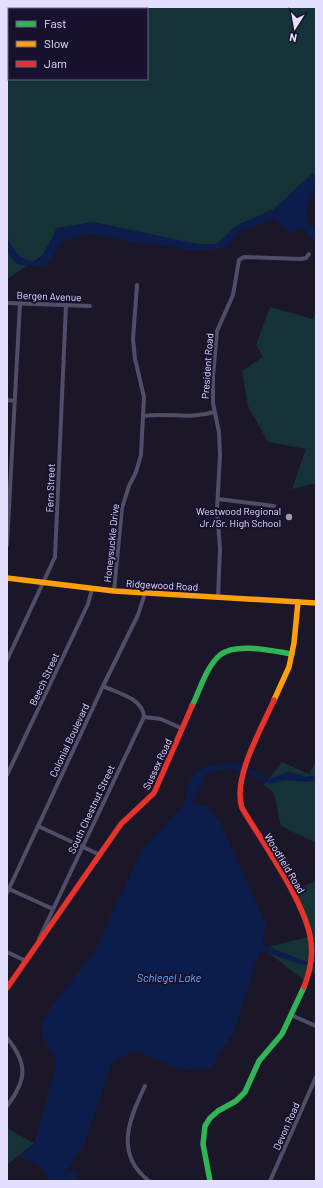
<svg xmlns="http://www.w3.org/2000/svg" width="323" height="1188" font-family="Barlow,sans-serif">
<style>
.green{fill:#153336;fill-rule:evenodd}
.water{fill:#0c1d4b}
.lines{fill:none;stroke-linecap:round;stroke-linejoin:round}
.street{stroke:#504d68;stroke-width:4}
.fast{stroke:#30b455;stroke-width:5.5}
.slow{stroke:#ff9f0a;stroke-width:5.5}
.jam{stroke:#e5322d;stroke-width:5.5}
.poi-dot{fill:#9e98b4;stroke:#18112e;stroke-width:1.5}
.labels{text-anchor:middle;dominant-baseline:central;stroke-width:4;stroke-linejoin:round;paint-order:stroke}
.street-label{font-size:10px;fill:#e4deff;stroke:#18112e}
.poi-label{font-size:10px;fill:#e4deff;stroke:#18112e;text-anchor:end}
.water-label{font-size:11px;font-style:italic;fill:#6cb1ff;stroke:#18112e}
</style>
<rect width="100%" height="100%" fill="#1c1728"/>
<g class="green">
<path d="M7 7H316V173H313L274 209 236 226 217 244H198L57 228 43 255 7 279ZM9 9H147V79H9Z"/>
<path d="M270 307 313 319 316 309V483L292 489 306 449 268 442 248 406 242 371 263 357 256 345Z"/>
<path d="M316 761V843L281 826 274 793 264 785 282 762 309 774Z"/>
<path d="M316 881V974L309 971 305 981 269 953 271 946 309 937 291 891Z"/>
<path d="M7 1128 34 1143 7 1165Z"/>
</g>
<g class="water">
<path d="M313 173H316V182L307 208 309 227H316V241L301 228 289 233 273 219 239 232 226 248 189 251 173 247 124 241 88 233 64 241 45 266C20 267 7 267 7 238L19 256 33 262 43 255 57 228 93 222 198 244H217L236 226 274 209Z"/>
<path d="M240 763 269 780 288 771 306 777 316 775V780L308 782 284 780 271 784C243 774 237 761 205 775L192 804 207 806 220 822 266 924 262 944 304 961 316 964V967L296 963 260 950 234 1031 211 1068 182 1070 134 1050 112 1062 85 1142 64 1175 76 1169 77 1181H49L44 1170 20 1156 34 1144 57 1062 41 1035V1021L95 950 143 848 185 804 187 789 191 779 202 768 214 765Z"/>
</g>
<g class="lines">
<g class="street">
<path d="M7 303 90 306"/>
<path d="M7 400 14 401"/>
<path d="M143 416C168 412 189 420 214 412"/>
<path d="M218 499 274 506"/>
<path d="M7 545 20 303"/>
<path d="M114 591 122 508 129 486 136 472 141 455 144 397 135 359 133 339 137 285"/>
<path d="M218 597 220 549 217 509 220 455 219 432 213 403V376L217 331 233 295 239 260 244 257 301 259 306 258 309 254"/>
<path d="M7 660 55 557 66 305"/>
<path d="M103 686C117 693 143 698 144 717"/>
<path d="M144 717 161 719 183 729"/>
<path d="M7 775 88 604 92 589"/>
<path d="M38 826 100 855"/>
<path d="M9 889 53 909"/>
<path d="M7 893 103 686 138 615 145 593"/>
<path d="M39 939 144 717"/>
<path d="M7 952 26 961"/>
<path d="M291 1015 316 1026"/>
<path d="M7 1038C28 1063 27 1080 7 1106"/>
<path d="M145 1086C129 1119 114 1154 149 1181"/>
<path d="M270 1181 316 1077"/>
</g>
<g class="fast">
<path d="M192 706C200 690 206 667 220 655 236 642 273 651 292 654"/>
<path d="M210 1181 203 1144 205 1126 210 1118 218 1111 236 1101 245 1092 259 1061 282 1034 304 987"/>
</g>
<g class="slow">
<path d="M7 578 114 591 316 603"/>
<path d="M274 700 289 667 294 643 298 602"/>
</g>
<g class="jam">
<path d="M274 700C262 728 232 778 242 808 262 842 307 904 311 942 313 957 310 972 304 987"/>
<path d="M7 988 121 824 154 793 192 706"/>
</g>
</g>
<circle class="poi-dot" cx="289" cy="517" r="4"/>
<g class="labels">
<g class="street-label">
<text transform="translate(49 296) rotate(2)">Bergen Avenue</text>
<text transform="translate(207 366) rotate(-86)">President Road</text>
<text transform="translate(50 488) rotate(-88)">Fern Street</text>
<text transform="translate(111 543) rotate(-84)">Honeysuckle Drive</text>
<text transform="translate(162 585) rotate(3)">Ridgewood Road</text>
<text transform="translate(44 679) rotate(-65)">Beech Street</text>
<text transform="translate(69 740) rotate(-65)">Colonial Boulevard</text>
<text transform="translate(157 764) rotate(-65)">Sussex Road</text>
<text transform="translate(91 809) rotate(-65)">South Chestnut Street</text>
<text transform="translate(285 863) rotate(59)">Woodfield Road</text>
<text transform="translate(286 1126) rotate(-66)">Devon Road</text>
</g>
<g class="poi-label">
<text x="281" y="511">Westwood Regional<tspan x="281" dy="12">Jr./Sr. High School</tspan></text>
</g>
<g class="water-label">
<text x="169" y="977">Schlegel Lake</text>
</g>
</g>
<rect width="323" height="1188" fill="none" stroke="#e4deff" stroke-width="16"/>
<rect x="8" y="8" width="140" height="72" fill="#18112e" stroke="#6a6382"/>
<rect x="16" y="21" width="20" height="6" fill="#30b455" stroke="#6a6382"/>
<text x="44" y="28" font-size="12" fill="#e4deff">Fast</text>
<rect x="16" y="41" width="20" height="6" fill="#ff9f0a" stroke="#6a6382"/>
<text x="44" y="48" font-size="12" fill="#e4deff">Slow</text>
<rect x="16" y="61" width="20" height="6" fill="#e5322d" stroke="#6a6382"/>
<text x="44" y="68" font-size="12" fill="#e4deff">Jam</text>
<g transform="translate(295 28) rotate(191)" stroke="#18112e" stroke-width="3" paint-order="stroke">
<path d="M0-3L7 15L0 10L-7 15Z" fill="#e4deff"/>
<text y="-6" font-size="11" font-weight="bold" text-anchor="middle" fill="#e4deff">N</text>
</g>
</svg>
